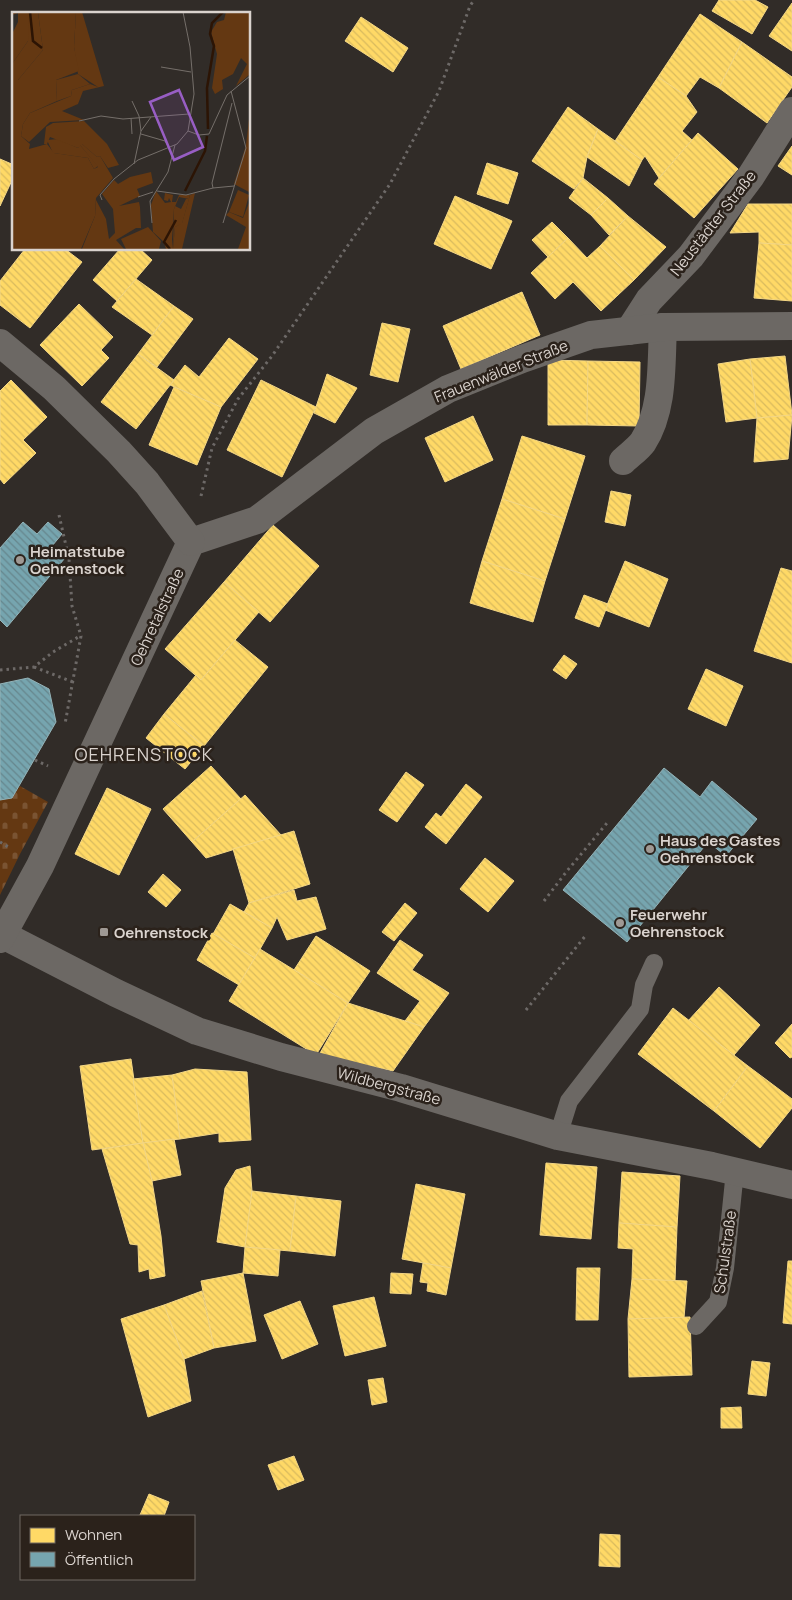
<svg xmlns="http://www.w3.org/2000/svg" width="792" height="1600" font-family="Manrope,sans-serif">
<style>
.cemetery{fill:url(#cemetery-stones)}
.homes{fill:url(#homes-back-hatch);stroke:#f4d785}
.public{fill:url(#public-back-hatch);stroke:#94b3b8}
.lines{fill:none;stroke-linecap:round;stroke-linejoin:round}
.path{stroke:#6d6967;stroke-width:3;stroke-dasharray:2.5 4;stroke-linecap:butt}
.service{stroke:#6c6864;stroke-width:18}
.minor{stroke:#6c6864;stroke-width:28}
.tertiary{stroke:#6c6864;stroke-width:28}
.poi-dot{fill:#9f9994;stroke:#2b221b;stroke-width:2}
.labels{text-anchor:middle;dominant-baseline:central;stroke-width:5;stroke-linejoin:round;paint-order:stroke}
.street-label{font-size:15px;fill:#dad3ce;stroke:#2b221b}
.poi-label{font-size:15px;font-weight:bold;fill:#dad3ce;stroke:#2b221b;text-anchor:start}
.quarter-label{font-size:18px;letter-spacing:1px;fill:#dad3ce;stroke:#2b221b}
.inset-river{fill:none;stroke:#2c1404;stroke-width:2.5}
.inset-road{fill:none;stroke:#756f6a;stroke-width:1}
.view{fill:#985ec4;fill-opacity:0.15;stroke:#985ec4;stroke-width:2.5}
.inset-edge{fill:none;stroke:#dad3ce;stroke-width:2.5}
</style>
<defs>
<pattern id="cemetery-stones" width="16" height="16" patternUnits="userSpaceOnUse" patternTransform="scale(1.25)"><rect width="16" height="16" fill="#643812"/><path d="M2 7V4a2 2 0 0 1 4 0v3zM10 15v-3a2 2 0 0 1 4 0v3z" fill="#7a5433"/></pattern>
<pattern id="homes-back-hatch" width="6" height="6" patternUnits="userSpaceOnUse" patternTransform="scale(1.25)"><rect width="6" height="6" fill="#ffd966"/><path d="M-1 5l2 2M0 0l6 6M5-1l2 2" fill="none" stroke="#d9ba5e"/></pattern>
<pattern id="public-back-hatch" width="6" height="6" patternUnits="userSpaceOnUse" patternTransform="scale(1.25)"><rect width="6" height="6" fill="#76a5af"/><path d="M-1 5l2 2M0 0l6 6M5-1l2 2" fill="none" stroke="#66868d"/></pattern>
</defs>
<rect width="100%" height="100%" fill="#312c28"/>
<path class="cemetery" d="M20 786 48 802 20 854 0 895V800L12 798Z"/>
<g class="homes">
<path d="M719 0H755L768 7 752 34 712 11Z"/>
<path d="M792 3V51L769 36Z"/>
<path d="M700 14 742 42 719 88 700 77 686 96 658 77Z"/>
<path d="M361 17 408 48 393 72 345 41Z"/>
<path d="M742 42 792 77V87L767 123 719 88Z"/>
<path d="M658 77 686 96 697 112 682 131 692 140 659 178 645 156 642 160 615 141Z"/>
<path d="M568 107 598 129 587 157 583 178 574 189 532 161Z"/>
<path d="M598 129 642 160 629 186 587 157Z"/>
<path d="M698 133 738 169 694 218 654 184Z"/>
<path d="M792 146V175L778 166Z"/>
<path d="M0 159 14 165V176L0 206Z"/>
<path d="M487 163 518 173 508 204 477 194Z"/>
<path d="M583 178 608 198 591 215 569 198Z"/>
<path d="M455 196 512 221 491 269 434 244Z"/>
<path d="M608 198 628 216 609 235 591 215Z"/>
<path d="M748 204H792V245L759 243V232L730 233Z"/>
<path d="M628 216 666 247 634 280 600 246Z"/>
<path d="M552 222 568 238 548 257 532 240Z"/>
<path d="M568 238 587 258 600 246 634 280 601 311 573 282 555 299 531 273Z"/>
<path d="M759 243 792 245V301L754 298Z"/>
<path d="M25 249H65L82 262 30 328 0 305V281Z"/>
<path d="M120 249H140L152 260 117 301 93 280Z"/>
<path d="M136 279 174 306 152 335 112 307Z"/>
<path d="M522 292 540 335 461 369 443 326Z"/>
<path d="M79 304 113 337 101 350 109 358 82 386 40 345Z"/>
<path d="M174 306 193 319 157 367 138 354Z"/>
<path d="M382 323 410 329 398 382 370 375Z"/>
<path d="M229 338 258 359 221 407 170 385 185 365 199 377Z"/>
<path d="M138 354 174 380 136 429 101 402Z"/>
<path d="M785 356 792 415 757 418 750 359Z"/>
<path d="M750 359 757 418 726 422 718 364Z"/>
<path d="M548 360 588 361 587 425H548Z"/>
<path d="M588 361 640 362 639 426 587 425Z"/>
<path d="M327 374 357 388 335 423 314 413Z"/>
<path d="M11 380 47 417 23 440 36 453 4 484 0 479V391Z"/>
<path d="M261 380 316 407 282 477 227 450Z"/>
<path d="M174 387 221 407 197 465 149 445Z"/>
<path d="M792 415 788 459 754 462 757 418Z"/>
<path d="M473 416 493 460 445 482 425 438Z"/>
<path d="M522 436 585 456 565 519 502 499Z"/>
<path d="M611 491 631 495 625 526 605 522Z"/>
<path d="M502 499 565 519 545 581 482 561Z"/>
<path d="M273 525 319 566 270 622 224 582Z"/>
<path d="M482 561 545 581 533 622 470 603Z"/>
<path d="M625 561 668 579 649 627 605 610Z"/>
<path d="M781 568 792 571V663L754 651Z"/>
<path d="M224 582 259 612 201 680 165 649Z"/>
<path d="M584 595 608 604 599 627 575 618Z"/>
<path d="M235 640 268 667 204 746 164 714 196 675 201 680Z"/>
<path d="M564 655 577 664 566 679 553 670Z"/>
<path d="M706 669 743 686 726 726 688 709Z"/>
<path d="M164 714 204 746 185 769 146 738Z"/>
<path d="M211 766 241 799 192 842 163 809Z"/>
<path d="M406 772 424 785 397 822 379 810Z"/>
<path d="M466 784 482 797 446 844 425 827 436 813 441 817Z"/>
<path d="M107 788 151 809 119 875 75 854Z"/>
<path d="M245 795 281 835 206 858 192 842Z"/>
<path d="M294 831 310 884 249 903 233 849Z"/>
<path d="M485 858 514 881 488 912 460 889Z"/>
<path d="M163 874 181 890 166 907 148 892Z"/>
<path d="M294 890 297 901 316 897 326 929 287 940 277 917 272 928 244 912 249 903Z"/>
<path d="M405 903 417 913 394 941 382 932Z"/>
<path d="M230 904 272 928 255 958 213 934Z"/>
<path d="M212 933 255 958 239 985 197 960Z"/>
<path d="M316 936 370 971 348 1003 294 970Z"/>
<path d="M400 940 423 955 412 970 449 993 424 1027 405 1021 420 1001 377 973Z"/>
<path d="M260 949 348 1003 316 1055 229 1001Z"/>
<path d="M719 987 760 1025 734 1055 688 1021Z"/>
<path d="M348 1003 424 1027 393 1071 319 1055Z"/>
<path d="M673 1008 748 1066 714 1111 638 1054Z"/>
<path d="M792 1024V1057L790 1058 775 1043Z"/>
<path d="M131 1059 143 1143 92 1150 80 1066Z"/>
<path d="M748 1066 792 1099V1108L760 1148 714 1111Z"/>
<path d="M195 1069 247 1072 251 1140 219 1142V1133L180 1139 172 1075Z"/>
<path d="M172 1075 180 1139 143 1143 133 1079Z"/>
<path d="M174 1139 181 1175 152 1181 143 1143Z"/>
<path d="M143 1143 152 1181 161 1236 165 1276 150 1279 149 1269 139 1272 138 1245 130 1244 102 1149Z"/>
<path d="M546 1163 597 1167 591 1239 540 1235Z"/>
<path d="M250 1166 252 1191 245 1247 217 1242 225 1188 236 1170Z"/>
<path d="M622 1172 680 1176 677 1227 619 1223Z"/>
<path d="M416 1184 465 1194 451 1268 402 1259Z"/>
<path d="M252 1191 296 1196 290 1251 245 1247Z"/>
<path d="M296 1196 341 1201 335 1256 290 1251Z"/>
<path d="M619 1223 677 1227 675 1281 632 1279 633 1249 618 1248Z"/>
<path d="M245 1247 280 1250 278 1276 243 1273Z"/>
<path d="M788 1261H792V1324L783 1323Z"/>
<path d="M423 1263 451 1268 446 1295 427 1291 428 1283 420 1282Z"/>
<path d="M577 1268H600L598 1320H576Z"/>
<path d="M243 1273 256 1341 214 1348 201 1281Z"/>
<path d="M391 1273 413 1274 411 1294 390 1293Z"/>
<path d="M632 1279 687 1281 684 1318 628 1319Z"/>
<path d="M202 1291 214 1348 184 1359 164 1305Z"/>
<path d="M374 1297 386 1346 345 1356 333 1306Z"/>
<path d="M300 1301 318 1344 282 1359 264 1315Z"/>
<path d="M164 1305 184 1359 191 1401 148 1417 121 1319Z"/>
<path d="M690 1317 692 1375 629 1377 628 1319Z"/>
<path d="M752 1361 770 1363 766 1396 748 1394Z"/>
<path d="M383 1378 387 1402 372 1405 368 1380Z"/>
<path d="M741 1407 742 1428H721V1408Z"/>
<path d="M294 1456 304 1480 278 1490 268 1465Z"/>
<path d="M149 1494 169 1502 164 1516 140 1515Z"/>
<path d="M600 1534 620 1535V1567L599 1566Z"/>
</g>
<g class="public">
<path d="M23 522 37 534 48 522 62 534 52 546 65 558 7 627 0 620V548Z"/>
<path d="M28 678 49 689 56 722 12 798 0 800V684Z"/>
<path d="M664 768 700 797 712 781 757 819 726 856 708 842 627 942 563 890Z"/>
</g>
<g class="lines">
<g class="path">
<path d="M201 496 212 448 238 399 272 356 390 184 439 91 470 6 474 0"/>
<path d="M59 515 69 559 72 606 81 636 65 724"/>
<path d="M34 667 73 682"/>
<path d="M0 670 34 667 53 652 80 636"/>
<path d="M35 760 48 766"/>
<path d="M0 842 10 848"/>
<path d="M544 901 567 871 607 823"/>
<path d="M526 1010 586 935"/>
</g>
<g class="service">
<path d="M558 1136 569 1101 640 1009 644 985 654 963"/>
<path d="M696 1326 718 1302 725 1268 735 1171"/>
</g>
<g class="minor">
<path d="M629 331 649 300 691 256 751 176 792 111"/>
<path d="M623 461C629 455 638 449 643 442 664 409 661 365 663 327"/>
<path d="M3 935 116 993 197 1031 281 1057 401 1088 558 1136 712 1166 792 1185"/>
<path d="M0 939 40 866 191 542 257 520 374 431 448 389 522 359 591 335 663 327 792 326"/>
</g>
<path class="tertiary" d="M0 343 54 388 119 452 147 483 191 542"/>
</g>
<g class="poi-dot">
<circle cx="20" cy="560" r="5"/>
<circle cx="650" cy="849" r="5"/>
<circle cx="620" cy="923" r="5"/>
<rect x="99" y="927" width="10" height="10" rx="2.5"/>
</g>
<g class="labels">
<g class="street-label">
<text transform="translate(713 223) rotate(-52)">Neustädter Straße</text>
<text transform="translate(501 371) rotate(-22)">Frauenwälder Straße</text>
<text transform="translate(157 617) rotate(-65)">Oehretalstraße</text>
<text transform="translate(389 1086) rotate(15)">Wildbergstraße</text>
<text transform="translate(725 1252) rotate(-82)">Schulstraße</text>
</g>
<g class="poi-label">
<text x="30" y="551">Heimatstube<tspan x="30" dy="17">Oehrenstock</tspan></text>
<text x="660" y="840">Haus des Gastes<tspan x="660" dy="17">Oehrenstock</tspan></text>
<text x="630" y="914">Feuerwehr<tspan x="630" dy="17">Oehrenstock</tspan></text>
<text x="114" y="932">Oehrenstock</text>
</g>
<g class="quarter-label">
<text x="144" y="754">OEHRENSTOCK</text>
</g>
</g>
<g transform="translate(12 12)">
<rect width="238" height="238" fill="#312c28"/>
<path d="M16 0H26L31 38 6 68H0V52L16 29ZM64 0H70L92 74 71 79 66 92 50 99 72 108 38 110 17 130 9 124 11 112 18 101 59 84 60 78 78 72 86 75 66 62 62 35ZM46 127 66 136 68 133 86 154 82 157 76 146 41 141 35 128ZM139 160 141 171 125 177 128 184 107 194 127 190 128 195 129 216H124L104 228 112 237H70L83 204 84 188 94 207 97 227 103 221 101 197 90 182 102 168 106 172 118 165ZM226 178 237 183 231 205 217 200ZM144 179 153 191 159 190 157 186 156 189 152 188 153 181 161 183 160 190H164L167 183H178L177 187 167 185 162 197 160 227 161 237H164H154L152 230 141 220 139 193Z" fill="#643812"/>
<path d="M0 0H16L17 7 16 29 0 52V22L6 10V1L0 3ZM26 0H64L62 35 67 59 44 68 45 89 18 101 11 112 9 124 18 132 17 137 35 132 42 141 76 146 82 157 86 155 68 133 69 131 85 145 88 144 101 166 84 186 83 204 69 237H0V68H6L31 38ZM214 0H237V63L224 74 235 52 229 46 221 62 210 68 211 77 203 82 200 76 205 42 199 20 205 10 212 8ZM237 107V180L222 172 234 133ZM174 187H177L170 212 163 215 161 237 162 197 163 194 169 197ZM237 191V237H226L234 215 214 203 217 200 231 206Z" fill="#643812"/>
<path d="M66 62 78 72 60 78 59 84 45 89 44 68ZM72 109 95 132 107 153 96 156 88 144 85 145 70 132 66 136 38 125 35 132H32L34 115 41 111ZM183 181 170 237H161L163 215 170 211 178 183ZM136 215 149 229 147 237H114L109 227Z" fill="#643812"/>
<path class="inset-river" d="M18 0 21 29 30 36M196 117 195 76 202 34 198 22 200 11 211 0M173 179 193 139 195 124M158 237 152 230 164 208"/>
<path class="inset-road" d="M171 0 178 35 182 82 176 119M149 55 179 60M120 89 127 104 129 119M220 91 200 171 201 176 222 174M119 106 120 122M67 109 89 104 111 107 177 102M176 119 187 123 197 122 215 83 238 64M129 122 153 129 157 136M122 152 129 119 139 105M145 179 174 183 201 176M126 185 141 180M90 188 88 183 102 167 126 148 165 132 176 119M140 211 138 189 156 160 163 133M211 211 234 136 219 79"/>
<path class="view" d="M167 78 191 135 162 148 138 90Z"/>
<rect width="238" height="238" class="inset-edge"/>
</g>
<rect x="20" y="1515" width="175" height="65" fill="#2b221b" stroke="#716963"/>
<rect x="30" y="1528" width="25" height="15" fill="#ffd966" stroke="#716963"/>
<text x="65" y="1540" font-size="15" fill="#dad3ce">Wohnen</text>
<rect x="30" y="1552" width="25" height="15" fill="#76a5af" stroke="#716963"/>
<text x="65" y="1565" font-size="15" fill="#dad3ce">Öffentlich</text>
</svg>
